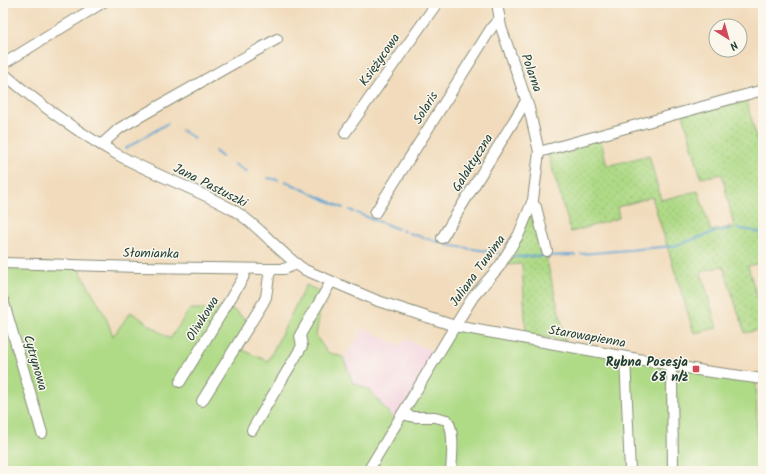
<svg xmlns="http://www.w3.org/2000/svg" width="766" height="474" font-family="Kalam,sans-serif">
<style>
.built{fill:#f3cfe0}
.grass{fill:url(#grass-dots);stroke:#678c5d}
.green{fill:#afda86;stroke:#678c5d}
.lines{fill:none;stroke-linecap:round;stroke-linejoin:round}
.stream{stroke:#5ea5d4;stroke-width:2}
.minor-casing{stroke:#888c78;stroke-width:12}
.minor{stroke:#fff;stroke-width:10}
.poi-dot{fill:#d1495b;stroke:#fbf7ec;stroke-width:1.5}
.labels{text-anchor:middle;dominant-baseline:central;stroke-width:3;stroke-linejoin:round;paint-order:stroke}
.street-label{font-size:13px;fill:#1f3d34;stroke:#fbf7ec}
.poi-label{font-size:13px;font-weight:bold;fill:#1f3d34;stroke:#fbf7ec;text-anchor:end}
</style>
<defs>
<pattern id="grass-dots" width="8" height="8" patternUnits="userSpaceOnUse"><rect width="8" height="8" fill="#afda86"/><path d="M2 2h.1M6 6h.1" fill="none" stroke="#96bc74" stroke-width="1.8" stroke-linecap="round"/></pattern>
</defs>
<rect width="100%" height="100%" fill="#fbf7ec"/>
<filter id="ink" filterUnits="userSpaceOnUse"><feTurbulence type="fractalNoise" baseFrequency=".025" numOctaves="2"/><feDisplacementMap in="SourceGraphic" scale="8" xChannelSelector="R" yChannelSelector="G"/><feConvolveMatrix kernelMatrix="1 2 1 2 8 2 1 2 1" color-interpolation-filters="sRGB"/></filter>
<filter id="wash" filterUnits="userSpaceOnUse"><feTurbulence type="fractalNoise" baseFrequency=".012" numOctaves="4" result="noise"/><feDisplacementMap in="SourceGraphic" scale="16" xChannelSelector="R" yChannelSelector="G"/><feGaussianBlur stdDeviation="0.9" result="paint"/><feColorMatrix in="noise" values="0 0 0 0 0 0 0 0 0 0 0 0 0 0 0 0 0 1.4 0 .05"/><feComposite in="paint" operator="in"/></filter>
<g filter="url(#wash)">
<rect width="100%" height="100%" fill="#f1dbbc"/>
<path class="built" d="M364 328 400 346 404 339 436 353 405 405 398 410 362 471H274L292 440Z"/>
<g class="grass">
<path d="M746 98 763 164V262L748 266 763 318V329L745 333 723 266 701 272 717 328 694 333 652 197 617 207 619 218 571 232 548 154 600 137 607 166 649 155 661 200 698 191 711 231 734 226 722 174 701 178 683 114Z"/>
<path d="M534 207 565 337V341L526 334 522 264 505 265Z"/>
</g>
<path class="green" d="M3 262 76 264 105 315 113 336 131 312 170 339 190 309 234 310 254 327 242 350 268 361 306 285 323 293 316 336 327 352 343 357 353 383 368 389 396 421 453 326 756 381 758 471H3Z"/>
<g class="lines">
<g class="stream">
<path d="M181 130 194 138"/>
<path d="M125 149 168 123"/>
<path d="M215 151 222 157"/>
<path d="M234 164 247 172"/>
<path d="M268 178 278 180"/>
<path d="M285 181 343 208"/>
<path d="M350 210 354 212"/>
<path d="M357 213 398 229"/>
<path d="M736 228 754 231 763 234"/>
<path d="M402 230 405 232"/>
<path d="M409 233 442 243"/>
<path d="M447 245 499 253"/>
<path d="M581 254 674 246 715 232 730 229"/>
<path d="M513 257 575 255"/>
</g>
</g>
</g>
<g filter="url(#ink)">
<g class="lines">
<defs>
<g id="minor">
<path d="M3 64 102 3"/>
<path d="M3 73C40 105 80 134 122 157 159 177 199 190 235 211 261 227 279 253 305 270L378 301 455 326 704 371 763 379"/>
<path d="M345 133 437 3"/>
<path d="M101 145 120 128 277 39"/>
<path d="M539 152 763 90"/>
<path d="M532 203 536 207 547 251"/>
<path d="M375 213 492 27 500 18"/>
<path d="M442 238 526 101"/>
<path d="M3 263 139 267 270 269H284L297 264"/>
<path d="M3 300 42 433"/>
<path d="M625 357 630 471"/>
<path d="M669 364 672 377 673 470"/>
<path d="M180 382 243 278 246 269"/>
<path d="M202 401 263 303 266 297 270 269"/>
<path d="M402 414 414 417H435L447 420C455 430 452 458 451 471"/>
<path d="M252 430 302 346 300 335 331 282"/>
<path d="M368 471 455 326 473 297 499 267 519 234 533 200 539 152 529 108 501 27 497 3"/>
</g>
</defs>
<use href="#minor" class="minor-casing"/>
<use href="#minor" class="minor"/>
</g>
</g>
<rect class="poi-dot" x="692" y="365" width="8" height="8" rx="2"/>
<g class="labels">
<g class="street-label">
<text transform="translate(380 60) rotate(-55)">Księżycowa</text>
<text transform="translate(531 73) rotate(71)">Polarna</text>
<text transform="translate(426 108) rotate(-58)">Solaris</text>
<text transform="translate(473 163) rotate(-58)">Galaktyczna</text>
<text transform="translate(210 186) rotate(27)">Jana Pastuszki</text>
<text transform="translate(151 254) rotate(1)">Słomianka</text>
<text transform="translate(478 271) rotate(-54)">Juliana Tuwima</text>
<text transform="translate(203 319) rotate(-58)">Oliwkowa</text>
<text transform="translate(587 337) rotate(10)">Starowapienna</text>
<text transform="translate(35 363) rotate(74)">Cytrynowa</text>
</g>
<g class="poi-label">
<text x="688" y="362">Rybna Posesja<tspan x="688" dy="15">68 n/ż</tspan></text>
</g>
</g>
<rect width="766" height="474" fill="none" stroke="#fbf7ec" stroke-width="16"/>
<g transform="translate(728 38) rotate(143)"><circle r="19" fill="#fbf7ec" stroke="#a3ada2"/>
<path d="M0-3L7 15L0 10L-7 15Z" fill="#d1495b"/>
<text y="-6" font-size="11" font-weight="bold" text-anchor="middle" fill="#1f3d34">N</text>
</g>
</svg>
